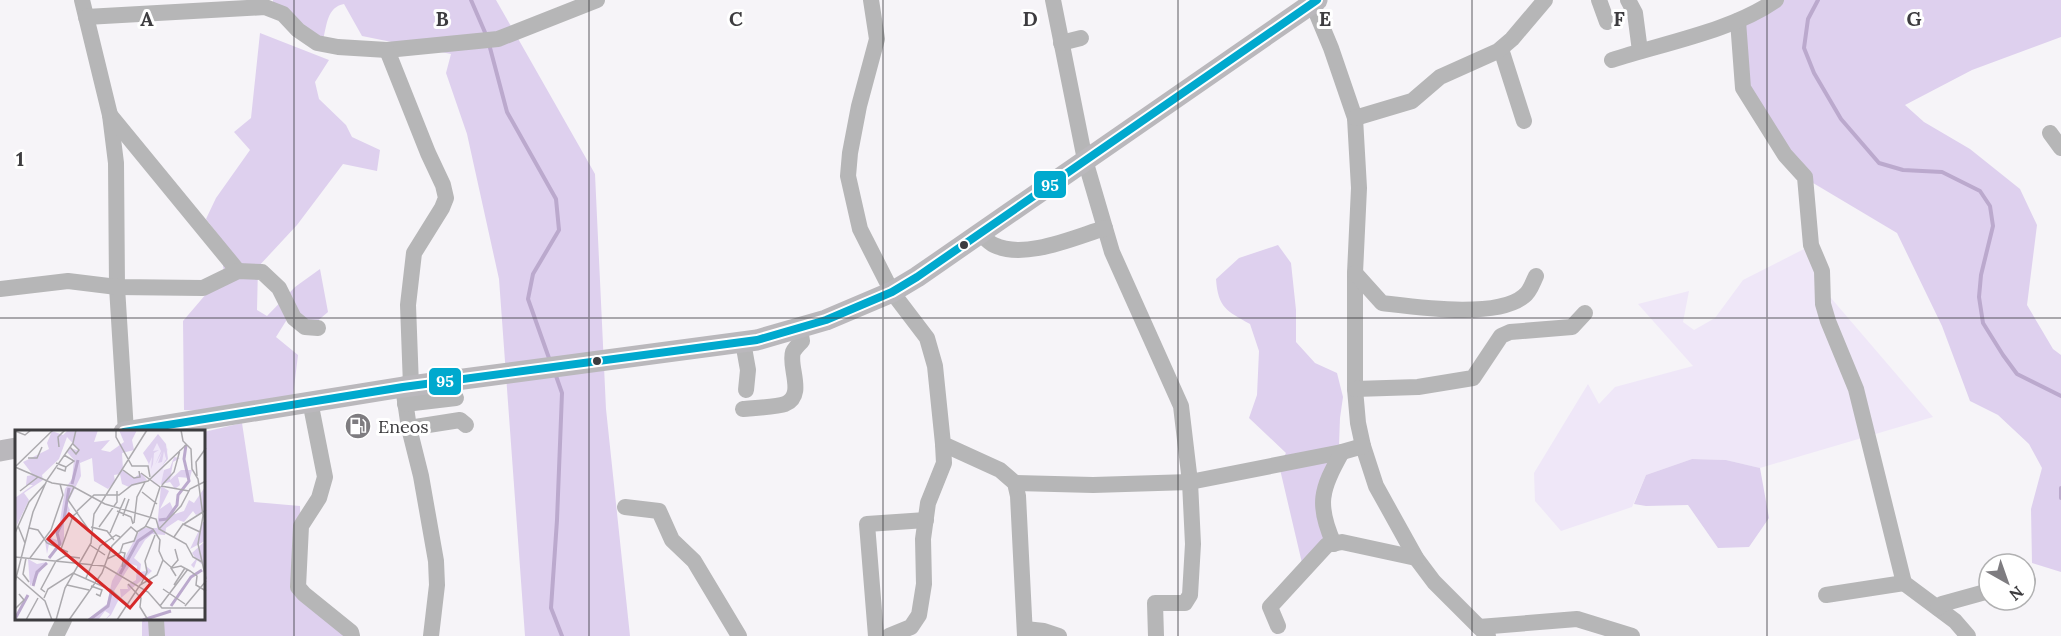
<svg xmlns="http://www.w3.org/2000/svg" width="2061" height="636" font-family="Lora,serif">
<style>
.green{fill:#efe7f8}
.forest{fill:#ded0ee}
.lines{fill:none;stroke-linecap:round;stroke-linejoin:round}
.stream{stroke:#bba9cd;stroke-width:4}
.minor{stroke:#b6b6b7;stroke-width:16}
.major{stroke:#bab8bc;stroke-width:21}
.bus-1-casing{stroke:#fff;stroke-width:12}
.bus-1{stroke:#00a9ce;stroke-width:8}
.grid{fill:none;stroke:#3d3c3f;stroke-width:1.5;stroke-opacity:0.55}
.bus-dot{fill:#3d3c3f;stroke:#fff;stroke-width:2}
.labels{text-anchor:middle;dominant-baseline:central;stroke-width:6;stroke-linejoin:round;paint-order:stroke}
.poi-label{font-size:18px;fill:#3d3c3f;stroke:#fff;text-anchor:start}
.inset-river{fill:none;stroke:#bba9cd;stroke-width:3}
.inset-road{fill:none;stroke:#acaaae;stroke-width:1.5}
.view{fill:#d62828;fill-opacity:0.15;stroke:#d62828;stroke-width:3}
.inset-edge{fill:none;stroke:#3d3c3f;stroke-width:3}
.grid-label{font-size:20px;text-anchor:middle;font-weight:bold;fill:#3d3c3f;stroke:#fff;stroke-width:6;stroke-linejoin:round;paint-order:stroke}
.line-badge{stroke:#fff;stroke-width:2}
.badge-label{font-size:16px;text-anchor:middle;font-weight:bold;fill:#fff}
</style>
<rect width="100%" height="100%" fill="#f6f4f8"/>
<path class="green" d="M1806 248 1825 291 1933 417 1760 468 1726 460 1692 459 1646 475 1632 507 1561 531 1535 501 1534 473 1588 384 1599 404 1615 387 1693 366 1638 304 1689 291 1683 322 1694 330 1715 318 1743 280Z"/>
<g class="forest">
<path d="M273 0H496L595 174 606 409 630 636H525L499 279 467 134 446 73 451 54 362 36 344 4C327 7 327 25 323 40L273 3Z"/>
<path d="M1770 0H2061V37L1972 70 1905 105 1924 122 1970 149 2020 189 2037 225 2027 305 2053 349 2061 355V572L2032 563 2031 509 2042 468 2029 444 1998 415 1970 401 1942 326 1897 233 1803 177 1747 95 1740 25Z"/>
<path d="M260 33 329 60 315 82 319 99 346 125 352 137 380 150 377 171 343 164 297 225 258 267 257 310 267 316 295 287 320 269 328 312 315 323 291 313 276 337 298 355 293 396 218 412 184 410 183 321 224 273 219 236 206 219 216 198 250 150 234 132 251 118Z"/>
<path d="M1278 245 1291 263 1296 310V342L1315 363 1337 373 1343 397 1340 418 1339 445 1325 539 1302 563 1279 465 1286 453 1249 418 1257 395 1259 351 1250 324C1227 311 1218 308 1216 279L1239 258Z"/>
<path d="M242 423 254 502 300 506 302 584 346 636H142V620H204V432Z"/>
<path d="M1692 459 1726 460 1760 468 1769 518 1749 547 1718 548 1688 505 1646 506 1634 504 1646 475Z"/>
</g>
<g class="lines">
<g class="stream">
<path d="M471 0 487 37"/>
<path d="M1818 0 1808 19 1804 48 1814 73 1841 119 1879 163 1903 170 1942 172 1980 191 1990 206 1993 226 1981 275 1979 297 1983 323 2003 355 2017 374 2061 396"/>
<path d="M489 44 507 112 556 199 559 230 533 274 528 299 550 361"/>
<path d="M555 373 562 393 557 520 551 608 562 636"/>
<path d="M2061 488V498"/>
</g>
<g class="minor">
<path d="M82 0 110 115 116 163 117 287 126 432"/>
<path d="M871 0 877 39 859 106 850 153 848 176 860 229 892 292 927 338 935 366 943 444 1000 470 1015 483 1018 496 1025 636"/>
<path d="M1053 0 1085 160 1112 252 1181 406 1190 482 1193 544 1190 595 1185 603H1155L1156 636"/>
<path d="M1311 0 1331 48 1355 118 1359 188 1355 273V389L1358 423 1363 446 1376 486 1416 558 1434 582 1488 636"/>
<path d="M1599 0 1607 22"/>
<path d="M1628 0 1635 13 1640 51"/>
<path d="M86 17 265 7 283 14 298 30 317 43 338 47 387 50 498 39 597 0"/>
<path d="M1738 21 1743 88 1785 155 1805 177 1811 245 1822 271 1823 304 1828 321 1856 389 1904 583 1955 621 1968 636"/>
<path d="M1061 43 1081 38"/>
<path d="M1501 49 1524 121"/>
<path d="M387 50 428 153 443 185 446 198 442 208 414 253 408 305 411 386"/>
<path d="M1612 60C1664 43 1732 31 1776 0"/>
<path d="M110 115 238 271"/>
<path d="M1355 118 1412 101 1440 77 1498 51 1512 39 1545 0"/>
<path d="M2050 133 2061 148"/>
<path d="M980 233C984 237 989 243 994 245 1025 260 1075 237 1105 228"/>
<path d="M1355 273 1382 303C1416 307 1497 319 1524 296 1530 292 1533 282 1536 276"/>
<path d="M0 289 68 281 117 287 203 288 238 271 262 272 279 288 294 318 305 327 318 328"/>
<path d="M743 342 748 370 746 390"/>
<path d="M403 387 409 428 421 476 436 561 437 585 431 636"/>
<path d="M1355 389 1418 387 1473 378 1501 336 1510 332 1572 327 1585 313"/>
<path d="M310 401 325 477 319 498 301 526 298 587 304 594 351 632 352 636"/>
<path d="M405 404 456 398"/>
<path d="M743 409C753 408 777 407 785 404 806 395 788 367 793 352 795 348 799 344 802 341L800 329"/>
<path d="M409 428 460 420 466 425"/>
<path d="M1015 483 1093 485 1190 482 1342 452 1363 446"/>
<path d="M625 507 659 511 672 540 694 561 739 636"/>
<path d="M1334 544C1316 504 1321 490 1342 452"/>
<path d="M2025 582 2028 581"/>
<path d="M1826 595 1904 583"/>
<path d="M1938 608 1942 604 1989 591"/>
<path d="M156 620 157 636"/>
<path d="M1278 626 1270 607 1327 545 1342 542 1416 558"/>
<path d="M1479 627 1577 619 1632 636"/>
<path d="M1025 629 1044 631 1059 636"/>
<path d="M56 636 64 620"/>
<path d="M876 636 867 524 926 520"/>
<path d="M889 636 911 627 919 615 924 584 923 539 928 503 944 463 943 444"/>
</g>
<g class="major">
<path d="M124 432 403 387 757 340 826 320 892 292 917 277 1317 0"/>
<path d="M0 451 16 448"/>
</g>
<defs>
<path id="bus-1" d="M124 432 403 387 757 340 826 320 892 292 917 277 1317 0"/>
</defs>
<use href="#bus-1" class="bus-1-casing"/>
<use href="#bus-1" class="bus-1"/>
</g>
<path class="grid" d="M294 0V636M589 0V636M883 0V636M1178 0V636M1472 0V636M1767 0V636M0 318H2061"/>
<defs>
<symbol id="fuel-disc" viewBox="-11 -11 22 22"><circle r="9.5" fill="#7e7c80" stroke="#fff"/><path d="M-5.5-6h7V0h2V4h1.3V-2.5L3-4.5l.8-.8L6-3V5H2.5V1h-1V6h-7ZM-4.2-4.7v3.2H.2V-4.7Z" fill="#fff"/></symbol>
</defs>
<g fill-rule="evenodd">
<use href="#fuel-disc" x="343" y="411" width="30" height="30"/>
</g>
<g class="bus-dot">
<circle cx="964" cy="245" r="5"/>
<circle cx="597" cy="361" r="5"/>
</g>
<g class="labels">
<g class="poi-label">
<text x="378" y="426">Eneos</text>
</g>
</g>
<g transform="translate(15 430)">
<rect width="190" height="190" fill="#f6f4f8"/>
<path d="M140 12 153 19 148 38 149 43 159 46 147 55 138 54 133 34 132 23Z" fill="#efe7f8"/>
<path d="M83 0 79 12 95 10 86 20 95 22 109 12 104 0H122L117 10 119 20 107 23 108 40 119 48 126 43 132 50 114 57 107 54 105 44 99 45 100 52 93 59 79 51 77 28 65 33 66 46 52 74 55 80 49 91V111L33 130 40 117 34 114 32 124 30 111 33 107 42 110 50 59 57 49 59 30 52 22 55 18 65 21 52 7 44 29 27 45 28 50 9 63 14 70 2 95 0 68 18 55H11L12 46 18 45 8 32 34 19 32 13 37 1 48 5 52 1ZM143 4 151 14 153 29 147 36 151 29 149 21 147 32 143 33 147 22 140 35 146 21 142 13 138 21 144 20 139 23 138 34 136 39 137 27 134 34 128 23ZM159 27 165 28 158 32 155 50 166 40H177L175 48 163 47 165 55 160 59 155 52 146 54 149 40 155 38ZM146 56 154 61 145 79 155 72 160 84 169 81 174 70 179 73 190 57V81L181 85 178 81 169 92 163 90 151 98 150 105 137 104 130 110 119 128 126 134 125 142 131 141V136L137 141 106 168 105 159H113L112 155 121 150 122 136 116 134 99 161 104 169 96 185 90 190 95 184 90 181 83 190H72L92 174 97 151 126 98H142ZM188 92H190V137L182 130 179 138 176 135 181 129 177 123 190 111 175 119ZM13 129 22 134 32 132 15 156Z" fill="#ded0ee"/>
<path class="inset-river" d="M57 54 63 30M144 90 152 89 162 75 163 65 174 51 169 29 171 15M34 128 45 114 42 103 49 89 54 58M105 144 123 111 139 100M18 156 22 142 32 133M156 176 176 147 187 140M0 189 13 165M74 190 93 176 96 163M128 190 156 181"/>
<path class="inset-road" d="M101 0V7L117 36H133L135 47M166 0 168 11 176 19 177 39 183 49 188 86 183 114 191 149M0 1 10 5 16 0M44 17 43 7 50 0M55 17 61 24 64 20 58 14M49 25 59 31 51 37M13 28H22L27 17M41 33 51 37 50 41 42 38M1 36 38 0M0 37 37 53 57 56 90 74 141 89 144 99 171 114 178 127 187 132M108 40 119 48 125 47 124 41M182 46 181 32 191 18M147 55 159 42 165 20M146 56 174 61M59 57 53 70 76 103M5 61 23 47M127 62 142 74M62 81 79 65H104L117 55 133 51 172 14M102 81 116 87 118 94M108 86 114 69M119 93 122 67 130 52M169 94 191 80M3 96 10 113M76 97 92 101 99 110M84 97 102 72V61M14 98 23 100 32 113 53 122M144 99 166 76 175 59 191 51M0 103 14 72 31 53M95 103 110 68M159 107 168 94 185 102M75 115 90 125M46 119 58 86 63 82M160 119 163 130 156 138 161 146M105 122 110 123 107 137M0 127 89 136 133 162 147 178H191M11 128 8 144 14 152M15 128 36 100 48 65 45 54M92 129 105 123 108 114 119 111 123 101M148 130 157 138 166 136 175 141 182 146 181 155 191 161M0 145 30 171 37 190M71 148 85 116 101 105 105 107M0 152 18 82 32 50 58 13 61 0M113 154 126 168 125 177 133 190M126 154 132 142 130 131 140 105M52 155 74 160M159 155 170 138M76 156 87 160 85 166 81 164M148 159 170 174M30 162 26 159 41 131 50 126 65 128M29 168 33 159 58 143 96 160 112 174M145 176 173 139M170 176 191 151M0 179 9 170 4 164M11 190 23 168M41 190 50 158 76 113 79 84 132 0M54 190 87 143 97 116 116 97 122 102 130 97 135 88 145 57 126 43M102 190 125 155 142 145 148 130 144 121 145 110 138 99 130 96"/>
<path class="view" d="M54 84 136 153 115 178 33 109Z"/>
<rect width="190" height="190" class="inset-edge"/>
</g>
<g class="grid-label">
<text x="147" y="26">A</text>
<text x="442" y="26">B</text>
<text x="736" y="26">C</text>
<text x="1030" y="26">D</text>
<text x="1325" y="26">E</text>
<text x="1619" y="26">F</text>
<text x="1914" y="26">G</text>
<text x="20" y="166">1</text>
</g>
<g class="line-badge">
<rect x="1033" y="170" width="34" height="29" rx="6" fill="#00a9ce"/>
<rect x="428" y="367" width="34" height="29" rx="6" fill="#00a9ce"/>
</g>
<g class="badge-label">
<text x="1050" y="191">95</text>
<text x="445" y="387">95</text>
</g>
<g transform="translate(2007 582) rotate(140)"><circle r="28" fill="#ffffff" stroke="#b1b1b2" stroke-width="1.5"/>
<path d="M0-4.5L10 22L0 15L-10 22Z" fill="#7e7c80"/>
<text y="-9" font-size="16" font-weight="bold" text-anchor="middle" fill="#3d3c3f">N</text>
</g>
</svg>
